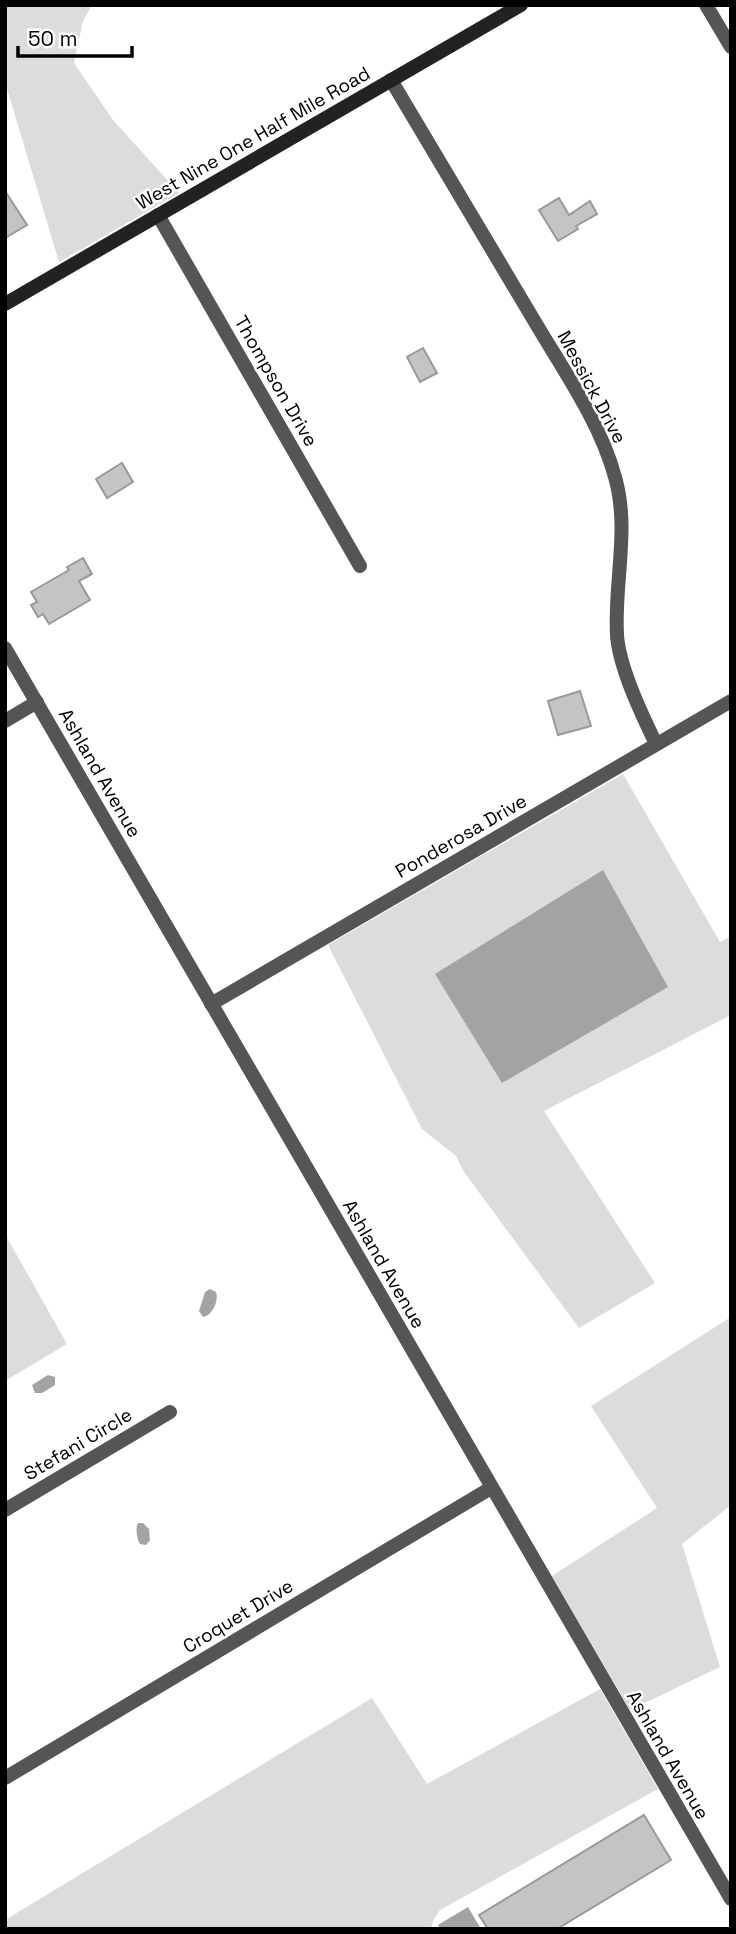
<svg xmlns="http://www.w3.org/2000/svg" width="736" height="1934" font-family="'Space Grotesk',sans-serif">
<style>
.green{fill:#dcdcdc}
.water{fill:#a3a3a3}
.building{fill:#c4c4c4;stroke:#999;stroke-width:2}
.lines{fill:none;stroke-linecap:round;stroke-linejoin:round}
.street{stroke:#555;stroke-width:14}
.secondary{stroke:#222;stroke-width:14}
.labels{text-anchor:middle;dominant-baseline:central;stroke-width:5;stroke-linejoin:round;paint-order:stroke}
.street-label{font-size:19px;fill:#000;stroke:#fff}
</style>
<rect width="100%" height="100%" fill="#fff"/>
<g class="green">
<path d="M7 5H92L83 21 74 63 113 120 179 193 59 262 5 82Z"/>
<path d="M623 774 720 942 731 936V1015L544 1111 655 1283 579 1328 464 1172 456 1156 422 1129 328 945Z"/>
<path d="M5 1234 67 1344 5 1381Z"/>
<path d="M731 1317V1505L682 1544 720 1667 630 1710 552 1576 657 1508 591 1406Z"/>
<path d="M600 1689 658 1789 440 1910 434 1919 431 1929H5V1920L372 1698 427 1784Z"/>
</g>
<g class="water">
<path d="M603 870 668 987 502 1083 435 974Z"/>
<path d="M210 1289 216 1292C219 1300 213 1315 203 1317L199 1311 205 1292Z"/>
<path d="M48 1375 55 1377V1385L42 1393H35L32 1385Z"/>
<path d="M138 1523H143L149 1529 150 1540 146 1545 140 1544C137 1539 135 1528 138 1523Z"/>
<path d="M468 1907 481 1929H440L438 1925Z"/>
</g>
<g class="building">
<path d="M5 191 27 225 5 238Z"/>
<path d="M559 198 569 215 590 201 597 214 576 226 578 229 558 241 539 210Z"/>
<path d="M423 348 437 373 420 382 407 357Z"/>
<path d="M122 463 133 482 107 498 96 479Z"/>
<path d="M83 558 92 574 79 581 90 600 49 624 43 614 38 617 31 605 37 602 31 592 69 570 67 567Z"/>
<path d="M580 691 591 726 558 735 548 701Z"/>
<path d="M644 1815 671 1860 557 1929H488L479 1915Z"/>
</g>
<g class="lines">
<g class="street">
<path d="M706 5 731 47"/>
<path d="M391 80C439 161 487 241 535 322 564 371 600 422 615 477 630 529 614 582 617 635 619 667 642 715 656 744"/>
<path d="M158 215 360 566"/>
<path d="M5 648 731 1899"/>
<path d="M5 721 37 702"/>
<path d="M211 1004 731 701"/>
<path d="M5 1510 170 1412"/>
<path d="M5 1778 491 1488"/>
</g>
<path class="secondary" d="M5 304 521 5"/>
</g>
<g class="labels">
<g class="street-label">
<text transform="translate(253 138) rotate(-30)">West Nine One Half Mile Road</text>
<text transform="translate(276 381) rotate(60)">Thompson Drive</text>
<text transform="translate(592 387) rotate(62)">Messick Drive</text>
<text transform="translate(100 773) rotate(60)">Ashland Avenue</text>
<text transform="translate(461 836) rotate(-30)">Ponderosa Drive</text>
<text transform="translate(384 1264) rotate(60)">Ashland Avenue</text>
<text transform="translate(78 1444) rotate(-31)">Stefani Circle</text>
<text transform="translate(238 1616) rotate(-31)">Croquet Drive</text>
<text transform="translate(668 1755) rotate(60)">Ashland Avenue</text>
</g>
</g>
<rect width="736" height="1934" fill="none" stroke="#000000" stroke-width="14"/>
<path d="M18 46v10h114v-10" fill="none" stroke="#000000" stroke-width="3.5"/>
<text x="28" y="46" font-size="21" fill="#000000" stroke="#ffffff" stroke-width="5" paint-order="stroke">50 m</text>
</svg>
